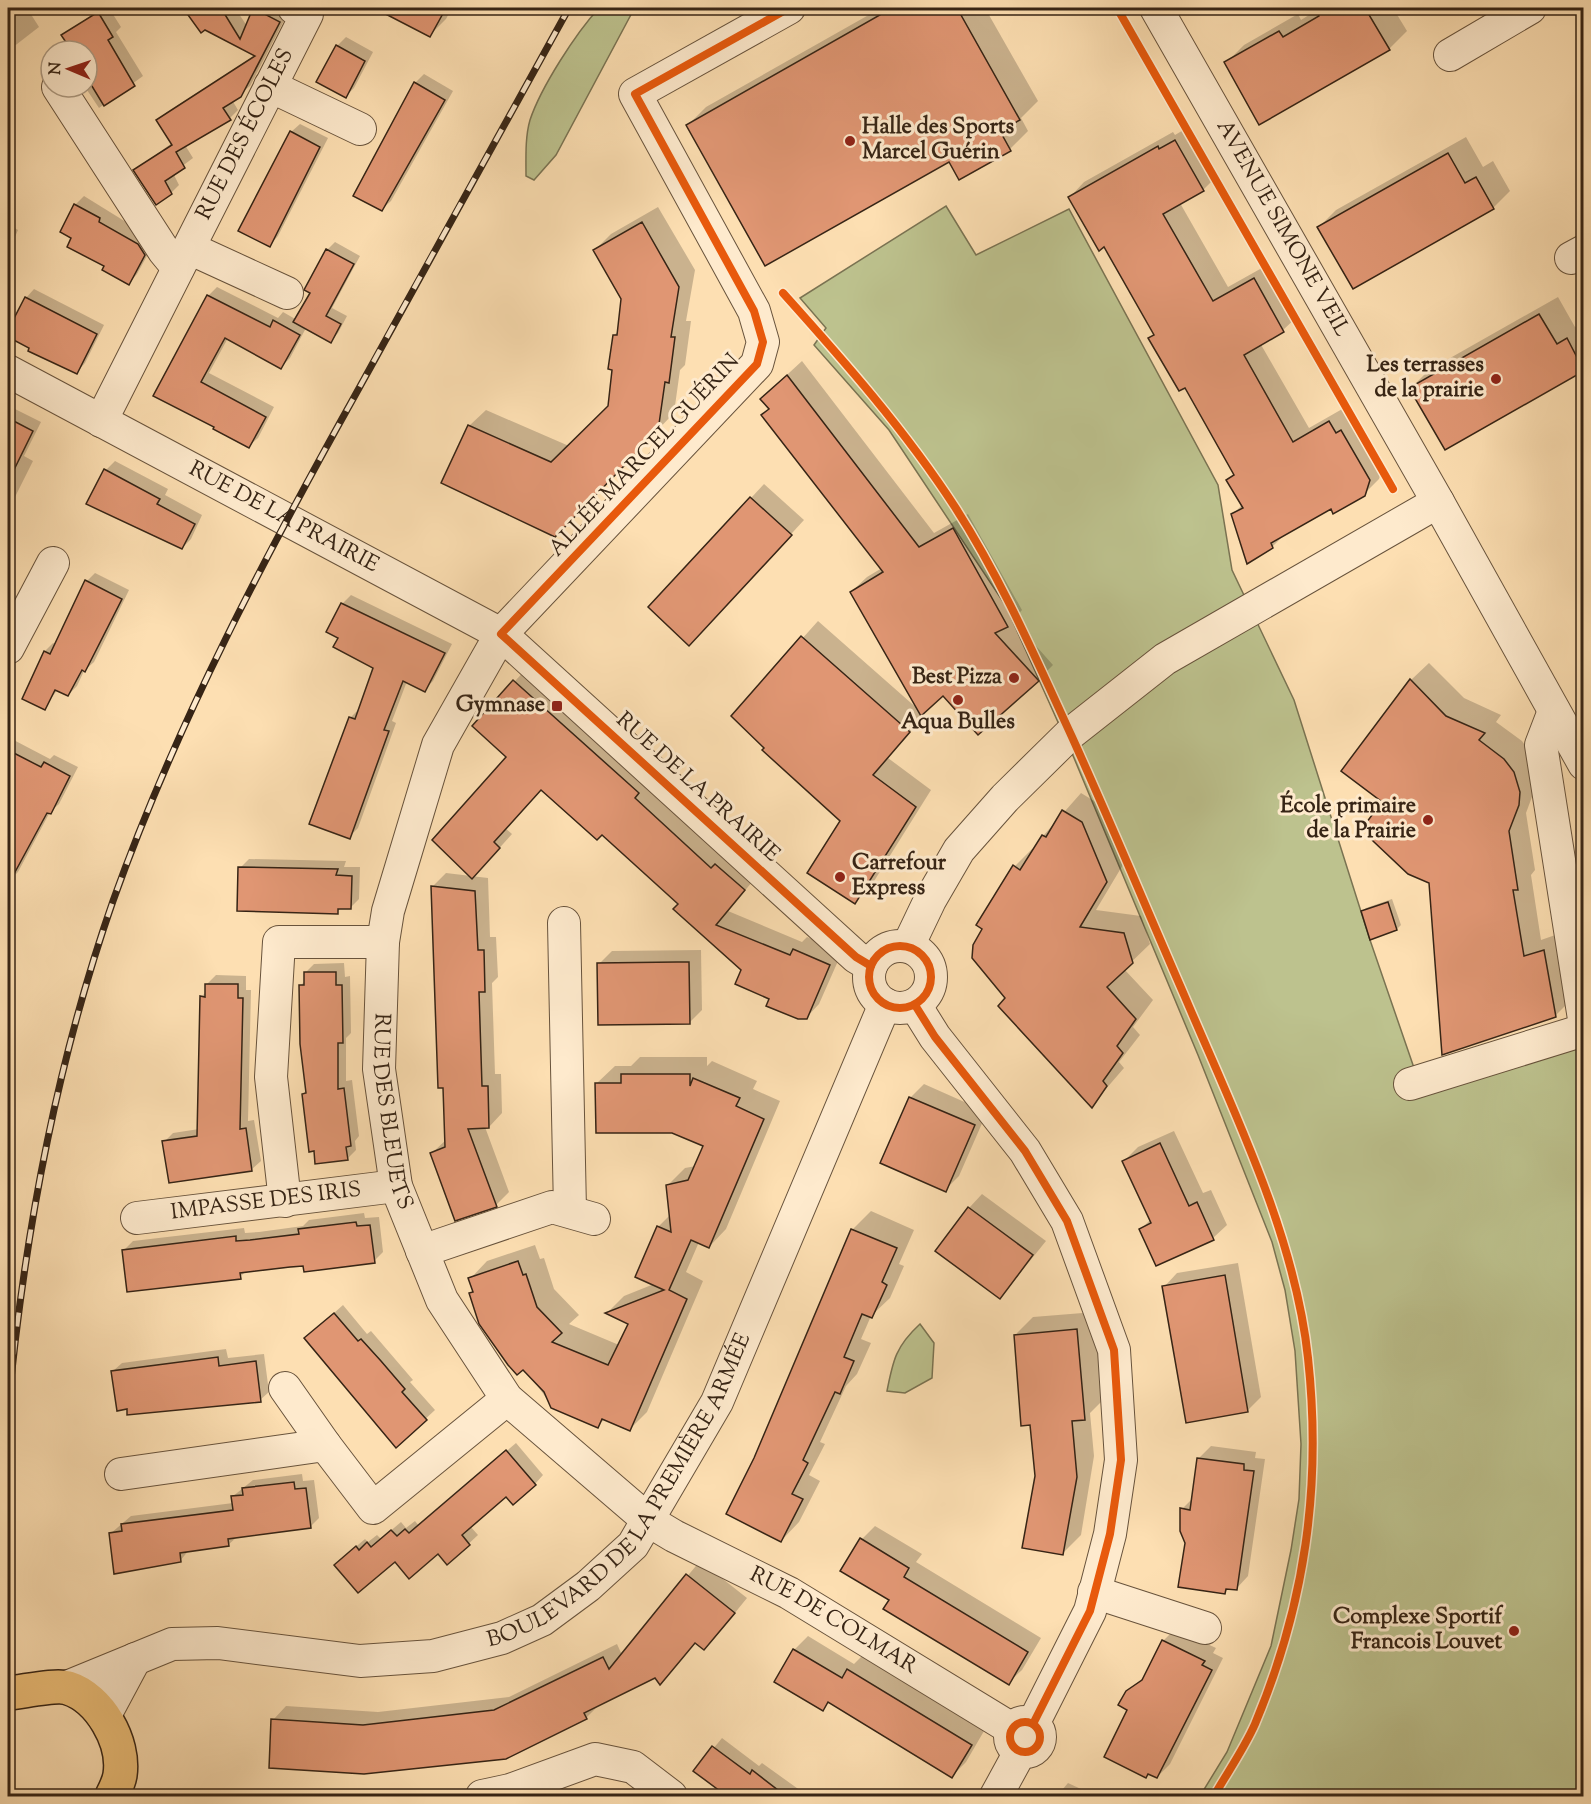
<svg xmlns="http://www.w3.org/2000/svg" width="1591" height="1804" font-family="'Sorts Mill Goudy',serif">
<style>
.green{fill:#bdc28e;stroke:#7a7352;stroke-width:1.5}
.shadow{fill:#0003}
.building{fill:#e09673;stroke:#362415;stroke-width:1.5}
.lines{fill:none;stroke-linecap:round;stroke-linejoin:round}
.minor-casing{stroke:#68533c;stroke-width:34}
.major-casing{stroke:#362415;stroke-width:36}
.minor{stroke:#feeacd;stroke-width:32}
.major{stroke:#eec079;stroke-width:33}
.rail-casing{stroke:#362415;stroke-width:7}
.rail{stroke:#feeacd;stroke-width:4.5;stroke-dasharray:14;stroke-linecap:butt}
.cycleway-casing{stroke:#feeacd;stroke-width:11}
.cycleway{stroke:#e8590c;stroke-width:8}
.poi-dot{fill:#8f2418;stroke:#feeacd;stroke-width:2}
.labels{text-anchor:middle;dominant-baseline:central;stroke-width:6;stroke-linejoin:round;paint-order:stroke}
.poi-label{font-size:22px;font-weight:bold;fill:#362415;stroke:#feeacd;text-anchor:end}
.street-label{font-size:22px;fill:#362415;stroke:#feeacd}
</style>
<rect width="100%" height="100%" fill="#fddfb2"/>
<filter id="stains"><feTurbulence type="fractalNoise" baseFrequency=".00333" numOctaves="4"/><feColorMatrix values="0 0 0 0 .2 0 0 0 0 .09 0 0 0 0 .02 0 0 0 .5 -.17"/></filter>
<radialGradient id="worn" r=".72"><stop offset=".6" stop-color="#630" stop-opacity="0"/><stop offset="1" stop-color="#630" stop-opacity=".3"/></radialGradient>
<g class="green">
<path d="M599 8 634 9 556 155 534 180 526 176C526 158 525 137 530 120 541 87 576 33 599 8Z"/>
<path d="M946 206 976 255 1069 209 1218 485 1232 570 1294 700 1370 940 1423 1094 1583 1043V1796H1200L1227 1752 1271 1646 1291 1550 1299 1499 1301 1444 1295 1351 1285 1290 1272 1242 1198 1055 1074 758 1006 606 889 430 814 345 826 328 800 298Z"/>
<path d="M920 1324 934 1343 932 1378 905 1393 887 1391C893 1360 896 1346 920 1324Z"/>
</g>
<g class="shadow">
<path d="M8 8H27L39 27 8 51Z"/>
<path d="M102 8H109L121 27 116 32 143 76 99 108 85 87 88 81 87 51H73L63 35Z"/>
<path d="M184 8H235L247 26 255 8H277L288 13 250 86 232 100 238 110 230 118 185 145 193 158 173 173 179 185 171 193 135 170 172 143 158 120 167 112 255 55 205 29 201 31Z"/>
<path d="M378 8H452L446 19 430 35Z"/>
<path d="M881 8H985L1038 101 1021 118 1028 131 1010 149 960 178 949 160 688 125 706 107Z"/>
<path d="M1320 8H1393L1407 31 1389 49 1226 63 1244 45 1298 14 1301 20Z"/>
<path d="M346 37 373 52 354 88 345 97 337 46Z"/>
<path d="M424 74 453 91 391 201 382 209 415 83Z"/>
<path d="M300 124 328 138 278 236 270 245 291 132Z"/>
<path d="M1190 126 1218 175 1203 190 1180 203 1228 287 1269 264 1298 316 1283 330 1260 343 1309 428 1344 408 1351 420 1357 417 1384 464 1379 479 1364 494 1331 507 1287 532 1272 547 1233 514 1242 505 1228 480 1235 473 1185 386 1150 339 1155 334 1105 245 1070 197 1084 182 1173 132 1175 135Z"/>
<path d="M1466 137 1483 167 1493 161 1510 191 1493 208 1319 227 1336 210Z"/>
<path d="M84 196 147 235 153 245 137 274 129 283 73 238 75 205Z"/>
<path d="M658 207 695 270 686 321H691L685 365 680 370 674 413 572 519 469 426 486 410 569 446 609 406 614 335 619 331 623 298 595 250 611 234Z"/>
<path d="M8 224 18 230 8 253Z"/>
<path d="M335 242 360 256 332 308 347 316 338 333 331 341 306 328 290 358 281 367 228 338 209 373 274 407 258 438 249 446 216 426 155 395 208 296 217 287 278 318 283 312 297 320 312 292 306 289 327 250Z"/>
<path d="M34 289 104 325 85 363 77 372 8 335 26 298Z"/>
<path d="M1558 297 1575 327 1584 322V369L1446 448 1411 388 1429 370Z"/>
<path d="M802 361 934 533 968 514 1022 610 1013 620 1053 665 1038 680 943 693 922 713 925 715 888 758 931 790 871 886 855 902 842 821 733 716 818 621 919 710 851 592 867 577 882 568 770 408 777 384Z"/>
<path d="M13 408 41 422 24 456 33 461 8 511V414Z"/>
<path d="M115 461 168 489 165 495 202 515 191 539 182 548 88 504 106 470Z"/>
<path d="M764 484 804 520 703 630 650 607Z"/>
<path d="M95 573 129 590 94 662 84 671 77 686 68 695 58 689 44 708 45 651 53 643 56 644 87 581Z"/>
<path d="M351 595 452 644 433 681 424 690 407 681 392 721 396 723 358 828 349 837 350 718 359 709 375 667 340 638 342 604Z"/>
<path d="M1429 663 1464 698 1501 715 1496 722 1522 741 1531 754 1536 786 1526 813 1535 870 1531 875 1541 940 1561 933 1573 998 1555 1016 1430 882 1409 872 1387 854 1365 827 1384 802 1343 770 1411 680Z"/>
<path d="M527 668 757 876 728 911 802 942 807 937 842 952 819 1004 806 1018 771 999 680 904 602 833 542 788 505 828 512 834 485 864 508 757 474 726Z"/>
<path d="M8 737 50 759 54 755 78 767 59 804 50 812 18 872 9 881 8 835 24 803 8 794Z"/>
<path d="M1081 793 1099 804 1124 863 1096 910 1141 916 1150 944 1124 969 1153 1000 1133 1027 1140 1035 1119 1062 1124 1068 1092 1105 1007 998 1015 866 1032 849 1034 850 1043 836Z"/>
<path d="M249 859 346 861 344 867H360L359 899 350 908 342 907 337 912 240 868Z"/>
<path d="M446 873 488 878 490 937H496L498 977 492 983 495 1074H501L502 1113 489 1127H485L509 1192 496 1205 432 1153 447 1139 432 887Z"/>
<path d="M1392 899 1401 925 1397 929 1362 912 1366 908Z"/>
<path d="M701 950 702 1010 689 1023 599 964 612 951Z"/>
<path d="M344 963 345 977 350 976 351 1033 346 1038V1081L352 1080 359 1136 355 1141 356 1150 347 1159 303 1094 307 1090 300 986 305 981V973L314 964Z"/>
<path d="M216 975 246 976V990H251L248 1121 254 1120 261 1161 252 1169 164 1142 173 1133 199 1129 201 997 207 991V984Z"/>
<path d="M640 1057H707V1066L712 1061 757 1081 753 1089 780 1101 726 1229 709 1247 699 1242 686 1272 703 1281 647 1412 630 1429 605 1419 597 1426 552 1406 471 1294 474 1291 470 1279 487 1261 535 1245 540 1259 544 1258 554 1289 579 1315 569 1324 619 1345 630 1323 607 1313 624 1296 654 1284 658 1227 671 1214 667 1186 685 1168 696 1166 705 1146 597 1083 615 1066H631Z"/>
<path d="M924 1084 987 1112 959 1176 945 1190 910 1098Z"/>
<path d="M1174 1131 1203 1193 1211 1190 1227 1225 1213 1238 1141 1229 1151 1219 1124 1161 1138 1147Z"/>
<path d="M982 1194 1046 1241 1000 1298 969 1208Z"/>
<path d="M871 1211 914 1230 899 1264 904 1266 890 1298 871 1316 861 1339 871 1343 857 1374 846 1386 820 1442 825 1444 809 1475 820 1481 799 1522 781 1541 756 1459 853 1229Z"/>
<path d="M364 1213 365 1218 379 1217 383 1252 374 1261 246 1271 240 1277 124 1250 133 1241 244 1228 245 1233 259 1232 303 1226 309 1220Z"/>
<path d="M1238 1263 1261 1397 1247 1411 1164 1287 1177 1273Z"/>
<path d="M343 1305 367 1334 371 1331 413 1380 410 1382 435 1410 396 1446 306 1338Z"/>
<path d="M1095 1312 1102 1401 1090 1413 1094 1456 1081 1535 1063 1553 1036 1476 1032 1423 1015 1335 1033 1317Z"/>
<path d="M226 1349 228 1358 264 1354 269 1392 260 1400 113 1371 122 1363Z"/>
<path d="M516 1443 543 1475 535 1484 507 1495 470 1526 478 1535 448 1563 438 1552 395 1560 345 1556 365 1539 368 1542 377 1535 381 1539 401 1522 406 1528 415 1521 419 1526Z"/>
<path d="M1211 1446 1256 1452 1255 1458 1265 1459 1248 1576 1236 1589 1229 1588 1225 1592 1182 1509 1193 1498 1199 1458Z"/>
<path d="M302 1474 303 1481 314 1480 319 1518 310 1527 237 1537 228 1545 189 1550 180 1561 110 1534 131 1516 233 1503 232 1497 253 1480Z"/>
<path d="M875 1526 922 1554 916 1562 1041 1638 1022 1670 1008 1683 891 1600 862 1539Z"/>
<path d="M700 1561 747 1598 717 1635 704 1648 696 1642 660 1683 655 1677 600 1704 586 1718 505 1757 273 1720 286 1706 378 1712 509 1697 617 1644 622 1655Z"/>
<path d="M1175 1629 1216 1648 1213 1653 1223 1658 1170 1764 1157 1777 1129 1709 1127 1692 1146 1675 1163 1641Z"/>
<path d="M808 1636 854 1664 862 1656 984 1731 966 1762 952 1776 830 1702 822 1709 776 1681 794 1650Z"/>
<path d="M722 1738 759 1766 762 1763 808 1796H730L695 1771Z"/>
<path d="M1068 1783 1096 1796H1057Z"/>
<path d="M624 1791 631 1796H619Z"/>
<path d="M596 1792 602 1796H592Z"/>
</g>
<g class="building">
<path d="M183 8H221L240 39 253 8 280 22 241 97 223 108 231 120 176 152 185 168 165 181 172 194 156 205 133 170 172 145 156 120 255 56 205 30 201 33Z"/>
<path d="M374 8H446L430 37Z"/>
<path d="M892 8H957L1020 120 1000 131 1011 151 959 180 949 162 765 266 686 125Z"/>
<path d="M1315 8H1365L1390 50 1259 125 1224 62 1279 31 1283 37 1319 16Z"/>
<path d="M98 12 113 37 108 40 135 86 104 106 87 78V51H72L61 35Z"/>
<path d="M336 45 365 61 346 98 316 82Z"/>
<path d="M414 82 445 100 382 211 353 196Z"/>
<path d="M290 131 320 147 270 247 238 231Z"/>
<path d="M1175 140 1204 191 1163 214 1213 301 1254 278 1284 332 1244 355 1293 442 1329 421 1336 433 1341 430 1370 480 1365 496 1333 514 1331 509 1271 543 1273 548 1247 564 1231 514 1243 508 1226 480 1234 475 1185 388 1179 391 1148 338 1154 335 1104 247 1099 251 1068 197 1158 146 1159 149Z"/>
<path d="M1448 153 1465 183 1476 177 1494 209 1353 289 1317 227Z"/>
<path d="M74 204 100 218 99 222 138 244 145 255 129 285 102 270 104 266 67 247 71 238 60 232Z"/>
<path d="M642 222 679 287 671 337H675L669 383 665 382 658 431 555 537 441 483 468 425 551 462 608 406 612 370 608 369 613 335H617L621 299 593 250Z"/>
<path d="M326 249 354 264 326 316 341 324 331 343 293 322 310 293 304 290Z"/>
<path d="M207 295 270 327 273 320 300 335 281 369 225 338 201 382 266 417 249 448 213 429 214 427 153 396Z"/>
<path d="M25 297 97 334 77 374 28 351 29 348 8 337V330Z"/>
<path d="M1539 314 1557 344 1567 338 1584 371 1445 450 1409 388Z"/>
<path d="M787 375 919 547 953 528 1008 627 995 633 1039 681 978 735 943 696 921 716 850 592 883 572 761 415 769 409 760 399Z"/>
<path d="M8 418 33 431 8 482Z"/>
<path d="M104 469 160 499 157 504 195 524 182 549 86 504Z"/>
<path d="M750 497 792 535 689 646 648 607Z"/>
<path d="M85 580 122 599 85 672 82 670 68 696 55 690 45 710 22 699 44 651 50 654Z"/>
<path d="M341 603 445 653 425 692 403 681 384 730 389 731 350 839 309 824 349 717 355 719 373 668 333 647 338 638 326 632Z"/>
<path d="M801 636 910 732 873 775 916 807 855 904 807 873 840 821 762 750 764 748 731 716Z"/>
<path d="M1410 679 1446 716 1485 733 1479 740 1504 759 1514 772 1520 792 1519 805 1509 831 1518 890H1513L1524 956 1544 950 1556 1017 1442 1055 1429 883 1408 874 1373 841 1363 827 1382 802 1341 771Z"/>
<path d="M513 680 639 793 635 798 711 868 715 864 745 890 716 925 790 955 793 949 830 965 807 1019H798L766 1006 769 999 735 984 741 970 673 909 678 904 602 835 597 840 541 790 494 842 500 848 472 879 432 840 506 757 472 726Z"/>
<path d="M8 750 41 767 44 762 70 776 51 814 47 813 8 885Z"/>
<path d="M1062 810 1082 822 1107 882 1080 927 1124 933 1133 963 1107 987 1136 1019 1117 1046 1123 1053 1103 1081 1107 1086 1092 1108 998 1006 1005 998 972 958 973 945 982 929 976 925 1013 865 1020 870 1042 835 1046 837Z"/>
<path d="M238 867 338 869 336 875 352 876 351 909H338V914L237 911Z"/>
<path d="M431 886 475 891 478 950H484L485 992H479L482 1086H488L489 1128 468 1129 497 1207 455 1221 430 1153 445 1147 443 1088H438Z"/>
<path d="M1388 902 1397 930 1370 940 1361 911Z"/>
<path d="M677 962H689L690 1024 598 1025 597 963Z"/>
<path d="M304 972H336V985H342L343 1043H338V1089L344 1088 351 1146 346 1147 348 1160 315 1164 314 1151 309 1152 302 1094 306 1093 300 1044 299 985H304Z"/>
<path d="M205 984H238V998H243L240 1129 246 1128 252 1171 169 1183 162 1141 197 1136 200 996 205 997Z"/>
<path d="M621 1074H690V1086L693 1078 740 1098 736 1106 764 1119 709 1248 691 1240 669 1290 687 1299 630 1431 602 1419 598 1428 551 1408 544 1392 523 1370 517 1375 508 1365 479 1324 469 1293 473 1292 468 1278 518 1261 523 1275 526 1274 537 1307 562 1333 552 1342 608 1365 628 1324 605 1313 664 1290 635 1277 657 1226 671 1232 666 1185 688 1180 703 1146 672 1133H596L595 1083H621Z"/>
<path d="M909 1097 975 1125 946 1192 880 1163Z"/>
<path d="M1160 1143 1189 1206 1197 1202 1214 1240 1156 1266 1139 1229 1151 1223 1122 1161Z"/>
<path d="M968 1207 1033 1255 1000 1299 935 1251Z"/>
<path d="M356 1222 357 1226 370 1225 375 1263 304 1272 303 1266 290 1267 240 1273 241 1279 127 1292 122 1250 236 1236V1241L250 1240 299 1234 298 1229Z"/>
<path d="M851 1229 897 1248 882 1282 887 1285 872 1318 862 1314 844 1357 854 1361 840 1394 835 1392 803 1460 808 1463 792 1494 803 1499 781 1542 726 1514 754 1458Z"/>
<path d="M1225 1275 1248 1412 1186 1423 1162 1286Z"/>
<path d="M334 1313 358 1341 361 1339 381 1361 405 1389 402 1392 427 1420 396 1448 304 1338Z"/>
<path d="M1077 1329 1085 1420 1072 1421 1077 1477 1063 1555 1022 1548 1035 1476 1030 1425 1021 1426 1014 1335Z"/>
<path d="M218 1357 219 1366 256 1361 261 1402 127 1415V1409L117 1411 111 1371Z"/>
<path d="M506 1450 536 1485 513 1505 506 1497 462 1535 470 1545 447 1565 438 1554 409 1579 395 1562 358 1593 334 1565 356 1546 359 1550 367 1542 371 1547 391 1530 397 1536 405 1529 409 1533Z"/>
<path d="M1197 1458 1244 1464V1470L1254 1471 1237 1590 1226 1589 1225 1594 1178 1587 1185 1543 1180 1531V1508L1190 1510Z"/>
<path d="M294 1482 295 1489 306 1488 311 1528 228 1539 229 1546 180 1553 181 1562 114 1574 109 1533 122 1531 121 1524 233 1510 231 1496 243 1495 242 1488Z"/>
<path d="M860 1538 909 1568 904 1577 1028 1652 1009 1685 883 1609 889 1600 840 1571Z"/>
<path d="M686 1574 735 1613 704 1650 695 1643 660 1685 655 1678 584 1713 587 1719 506 1759 364 1774 269 1768 271 1719 363 1725 494 1710 603 1657 609 1669Z"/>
<path d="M1162 1640 1205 1661 1202 1665 1212 1670 1157 1778 1148 1774 1146 1778 1104 1757 1127 1710 1118 1705 1126 1691 1142 1680Z"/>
<path d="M793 1649 842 1678 847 1669 972 1745 952 1778 828 1702 823 1711 774 1682Z"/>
<path d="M712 1746 750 1774 752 1770 787 1797H728L693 1771Z"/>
</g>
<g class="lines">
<defs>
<g id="minor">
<path id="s1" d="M789 8 635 94 754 311 763 342 757 364 501 634 438 745 388 911 383 942 379 1069 396 1186 442 1300 507 1399 649 1521 674 1536 789 1593 1012 1729"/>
<path id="s2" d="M1156 8 1438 502 1584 764"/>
<path d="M1450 55 1530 8"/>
<path d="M270 86 360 129"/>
<path d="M58 87 164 251 178 268"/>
<path d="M189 248 287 293"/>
<path d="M1571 258 1584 251"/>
<path id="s3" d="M8 371 501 634 856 957 871 966"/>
<path id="s4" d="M101 421 307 14 294 8"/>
<path d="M8 648 53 563"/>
<path d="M1554 711 1541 745 1584 1019"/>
<path d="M564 923 570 1210"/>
<path d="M908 946 930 900 959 850 1005 798 1071 733 1165 659 1438 502"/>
<circle cx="900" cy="977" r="31"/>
<path d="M915 1005 935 1037 1025 1151 1067 1221 1114 1350 1121 1460 1110 1534 1090 1611 1033 1724"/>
<path d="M1410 1084 1584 1030"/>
<path d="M285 1201 271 1077 279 942H383"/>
<path id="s5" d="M137 1218 396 1186"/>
<path d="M422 1251 552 1207 594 1219"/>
<path d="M285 1388 325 1445"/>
<path d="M121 1474 325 1445 373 1508 507 1399"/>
<path d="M1094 1592 1205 1628"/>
<path id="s6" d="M67 1687 172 1644 218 1643 360 1661 433 1656 502 1638 542 1620 588 1586 633 1545 717 1402 885 1004"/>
<path d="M104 1717 135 1659"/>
<circle cx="1025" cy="1737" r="15"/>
<path d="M482 1796 510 1790 595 1759 633 1767 671 1796"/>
<path d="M996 1796 1020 1752"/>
</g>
<path id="major" d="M8 1693C22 1692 56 1684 68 1688 100 1698 125 1742 120 1775 119 1782 115 1790 112 1796"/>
</defs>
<use href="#minor" class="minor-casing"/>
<use href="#major" class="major-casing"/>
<use href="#minor" class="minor"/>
<use href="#major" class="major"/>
<defs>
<g id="rail">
<path d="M8 1410C24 1237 56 1064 113 901 177 722 266 555 358 390 428 262 499 135 569 8"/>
<path d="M8 1758 11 1796"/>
</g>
</defs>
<use href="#rail" class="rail-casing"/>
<use href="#rail" class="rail"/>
<defs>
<g id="cycleway">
<path d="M789 8 635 94 754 311 763 342 757 364 501 634 856 957 871 966"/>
<path d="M1117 8 1393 489"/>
<path d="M783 293C844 361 905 430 955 507 1002 580 1036 659 1072 737 1111 823 1147 910 1185 997 1233 1110 1295 1235 1308 1358 1322 1486 1305 1605 1255 1724 1244 1749 1227 1773 1214 1796"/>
<circle cx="900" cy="977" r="31"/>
<path d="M915 1005 935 1037 1025 1151 1067 1221 1114 1350 1121 1460 1110 1534 1090 1611 1033 1724"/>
<circle cx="1025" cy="1737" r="15"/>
</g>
</defs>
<use href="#cycleway" class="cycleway-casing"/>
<use href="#cycleway" class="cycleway"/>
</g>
<g class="poi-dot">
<circle cx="850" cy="141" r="6"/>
<circle cx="1496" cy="379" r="6"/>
<circle cx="1014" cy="678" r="6"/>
<circle cx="958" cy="700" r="6"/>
<rect x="551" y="700" width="12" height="12" rx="3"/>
<circle cx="1428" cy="820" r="6"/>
<circle cx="840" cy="877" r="6"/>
<circle cx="1514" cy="1631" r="6"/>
</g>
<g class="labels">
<g class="poi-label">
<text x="862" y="128" text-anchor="start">Halle des Sports<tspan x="862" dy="25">Marcel Guérin</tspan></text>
<text x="1484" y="366">Les terrasses<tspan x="1484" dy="25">de la prairie</tspan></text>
<text x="1002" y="678">Best Pizza</text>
<text x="545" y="706">Gymnase</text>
<text x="958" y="723" text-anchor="middle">Aqua Bulles</text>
<text x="1416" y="807">École primaire<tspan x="1416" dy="25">de la Prairie</tspan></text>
<text x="852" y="864" text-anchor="start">Carrefour<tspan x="852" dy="25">Express</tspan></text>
<text x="1502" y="1618">Complexe Sportif<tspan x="1502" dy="25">Francois Louvet</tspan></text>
</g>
<g class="street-label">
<text stroke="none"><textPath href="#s4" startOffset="321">RUE DES ÉCOLES</textPath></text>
<text stroke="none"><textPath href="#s2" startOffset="254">AVENUE SIMONE VEIL</textPath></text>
<text transform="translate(645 456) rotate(-47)">ALLÉE MARCEL GUÉRIN</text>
<text stroke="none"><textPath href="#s3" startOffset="312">RUE DE LA PRAIRIE</textPath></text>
<text transform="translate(697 788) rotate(42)">RUE DE LA PRAIRIE</text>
<text stroke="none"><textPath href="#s1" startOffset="1354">RUE DES BLEUETS</textPath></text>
<text stroke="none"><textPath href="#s5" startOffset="130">IMPASSE DES IRIS</textPath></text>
<text stroke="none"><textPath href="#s6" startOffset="640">BOULEVARD DE LA PREMIÈRE ARMÉE</textPath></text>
<text stroke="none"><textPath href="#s1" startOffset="2067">RUE DE COLMAR</textPath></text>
</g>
</g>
<rect width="1591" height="1804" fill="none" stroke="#fddfb2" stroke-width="30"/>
<rect x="9" y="9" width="1573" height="1786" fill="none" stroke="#362415" stroke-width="3"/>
<rect x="15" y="15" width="1561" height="1774" fill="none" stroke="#362415" stroke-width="1.5"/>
<g transform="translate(69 69) rotate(272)"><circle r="28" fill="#feeacd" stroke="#ae9b83" stroke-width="1.5"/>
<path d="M0-4.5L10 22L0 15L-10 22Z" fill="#8f2418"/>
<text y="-9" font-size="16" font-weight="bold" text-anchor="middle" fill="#362415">N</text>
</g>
<rect width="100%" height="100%" filter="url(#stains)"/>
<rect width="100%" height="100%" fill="url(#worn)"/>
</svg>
